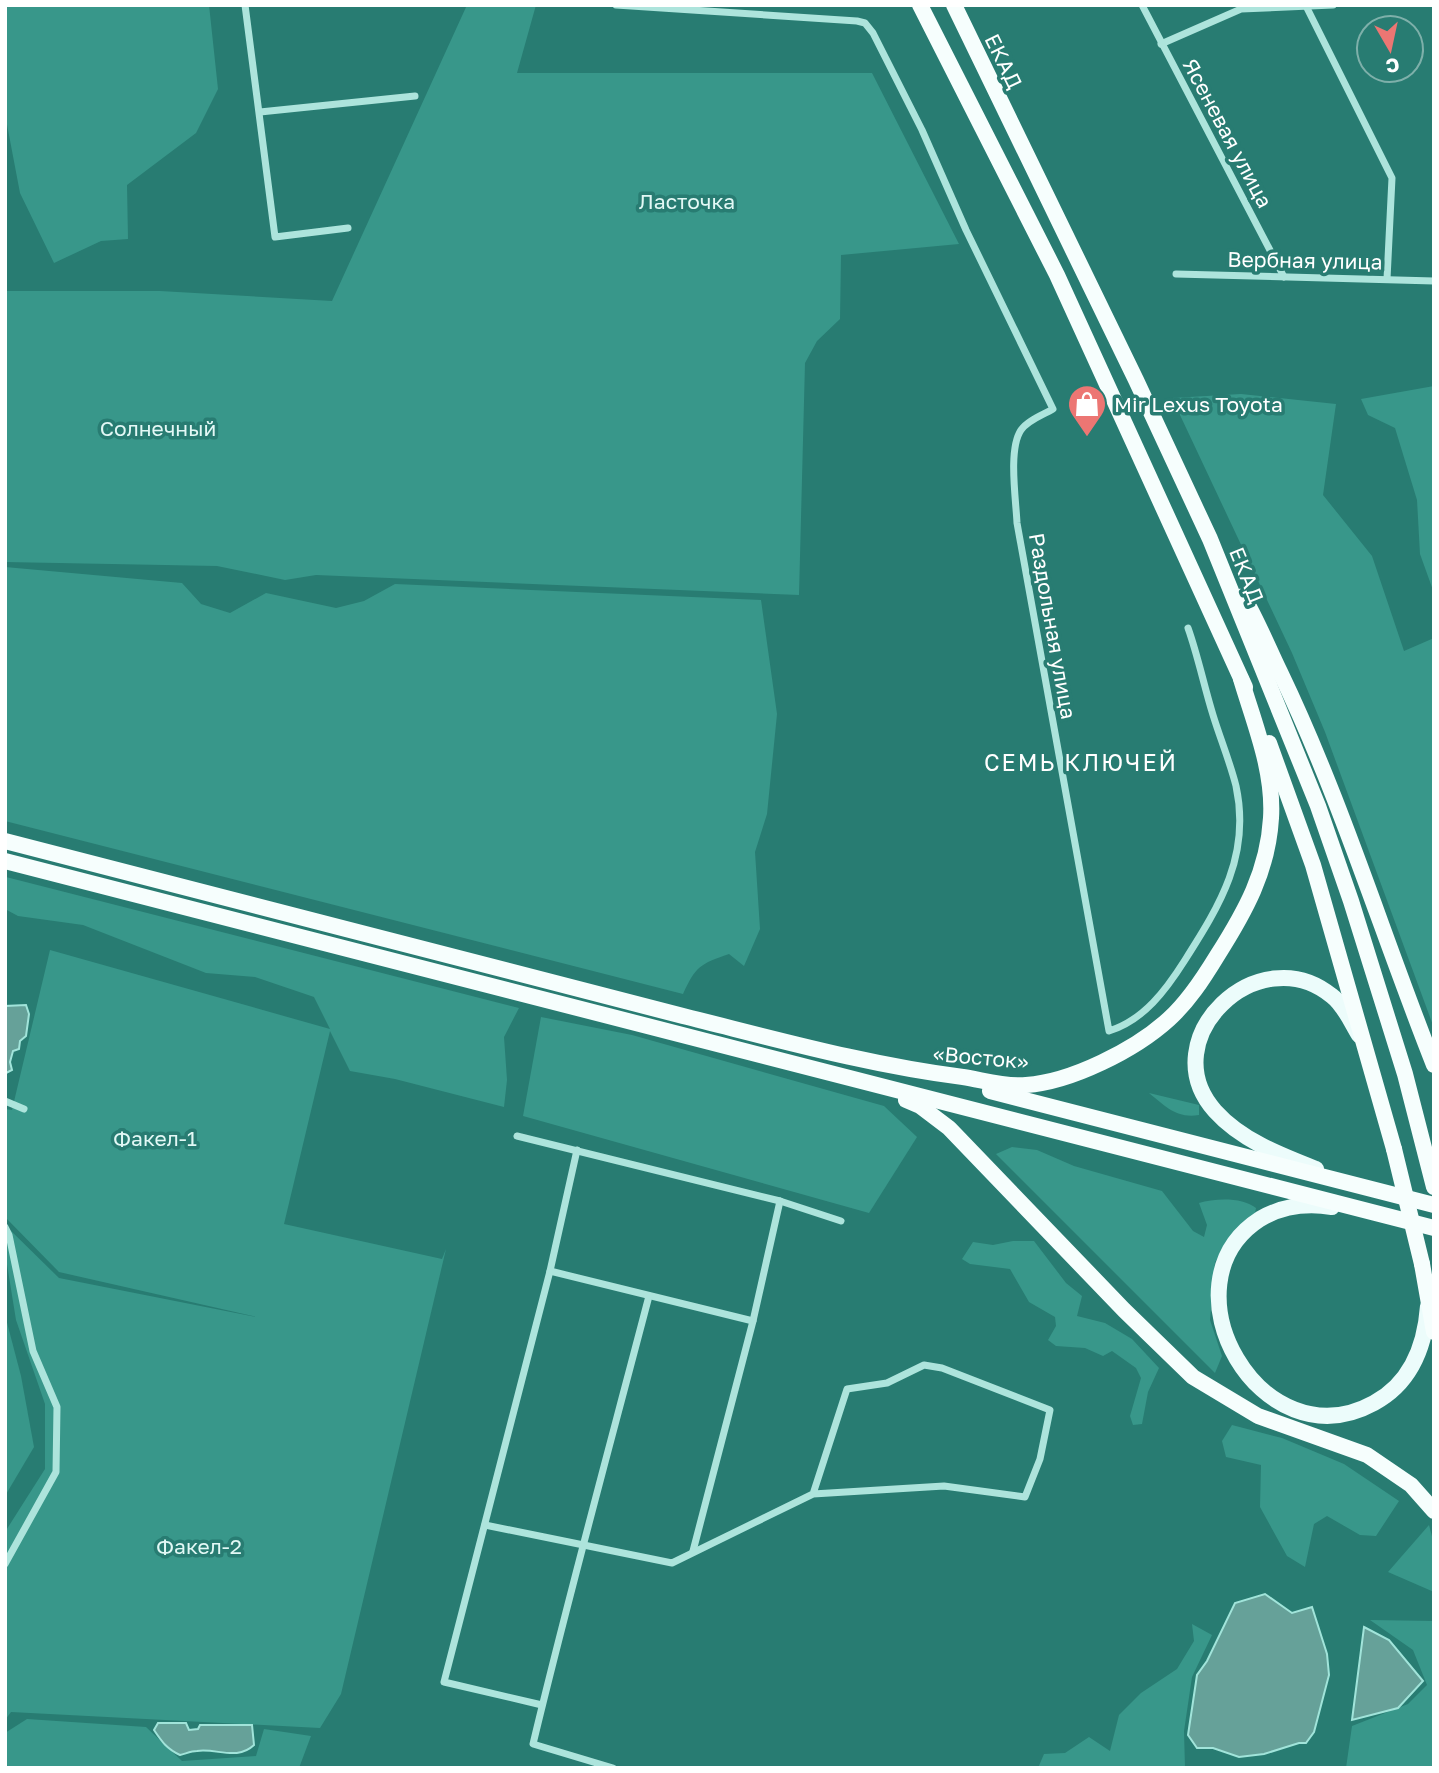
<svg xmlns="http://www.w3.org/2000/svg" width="1439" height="1773" font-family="'Golos Text',sans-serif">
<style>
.green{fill:#38978a}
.water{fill:#66a199;stroke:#a1e4da;stroke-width:2}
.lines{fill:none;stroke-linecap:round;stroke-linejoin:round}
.minor{stroke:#ade4dc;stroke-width:7}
.primary{stroke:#ecfcfb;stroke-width:16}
.trunk{stroke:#f6fefd;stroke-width:16}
.trunk-bridge{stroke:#f6fefd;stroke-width:16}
.labels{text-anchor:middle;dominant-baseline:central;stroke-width:7;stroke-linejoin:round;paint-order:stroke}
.street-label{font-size:21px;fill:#fff;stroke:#287c72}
.park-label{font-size:21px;fill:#e2f8f5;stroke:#287c72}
.poi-label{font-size:21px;fill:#fff;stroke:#287c72;text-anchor:start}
.neighbourhood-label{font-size:23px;letter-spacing:2px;fill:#fff;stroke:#287c72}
</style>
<rect width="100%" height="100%" fill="#287c72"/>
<g class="green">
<path d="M5 5H209L218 89 196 133 127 185 128 239 101 241 54 263 20 193 5 114Z"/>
<path d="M467 5H536L517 73H872L959 244 841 255 840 319 817 341 805 363 799 595 316 575 285 580 217 566 5 562V291H160L332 301Z"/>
<path d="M1434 386V593L1420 554 1417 500 1395 428 1368 415 1361 399Z"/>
<path d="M1241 394 1336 404 1323 495 1372 556 1404 651 1434 638V1028L1325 732 1292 653 1172 398Z"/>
<path d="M5 567 182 583 201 604 230 613 266 593 336 608 364 601 395 584 761 600 777 714 767 814 755 852 760 929 744 966 729 954C700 964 696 966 683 994L5 821Z"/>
<path d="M6 877 519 1008 504 1037 507 1080 504 1107 395 1079 350 1071 330 1031 284 1224 442 1259 446 1249 341 1694 320 1728 11 1712 5 1720V1532L45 1469V1404L16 1320 5 1252V1225L59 1278 261 1318 59 1272 5 1217V1109L12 1110 50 950 330 1029 314 997 255 977 206 973 83 925 18 916 5 909Z"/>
<path d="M541 1017 632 1035 884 1106 917 1137 869 1213 523 1116Z"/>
<path d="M1149 1093 1199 1105V1115C1177 1119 1165 1106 1149 1093Z"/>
<path d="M1012 1147 1037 1150 1074 1166 1162 1191 1193 1231 1204 1237 1207 1225 1199 1203C1215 1198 1243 1197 1256 1208L1254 1218 1244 1222 1215 1262 1210 1320 1222 1356 1215 1373 996 1154Z"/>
<path d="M1013 1241H1034L1066 1283 1082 1296 1077 1316 1105 1323 1132 1339 1159 1368 1148 1392 1142 1424 1133 1425 1130 1416 1141 1378 1136 1368 1112 1351 1103 1356 1085 1348 1056 1346 1048 1340 1056 1326 1055 1317 1029 1302 1010 1269 970 1264 962 1259 973 1242 993 1245Z"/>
<path d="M5 1315 21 1376 34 1447 5 1496Z"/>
<path d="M1232 1425 1282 1438 1344 1464 1399 1501 1376 1536 1360 1535 1327 1516 1314 1524 1305 1567 1287 1556 1260 1507 1261 1465 1226 1457 1222 1441Z"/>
<path d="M1429 1525 1434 1544V1592L1388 1572Z"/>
<path d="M1370 1620 1434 1621V1768H1346L1352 1726 1408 1704 1427 1685 1413 1650Z"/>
<path d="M1192 1624 1212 1635 1192 1677 1184 1731 1185 1768H1038L1044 1754 1065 1753 1089 1737 1110 1751 1119 1715 1141 1693 1177 1669 1194 1641Z"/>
<path d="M27 1719 146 1727 182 1761 256 1756 264 1729 311 1736 299 1768H5V1733Z"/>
</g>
<g class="water">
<path d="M26 1005 29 1014 26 1036 20 1041 19 1049 13 1051 10 1062 12 1070 6 1073 5 1077V1006Z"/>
<path d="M1265 1594 1292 1613 1312 1607 1327 1654 1329 1675 1314 1732 1306 1743H1299L1264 1754 1239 1757 1213 1748H1197L1188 1735 1197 1675 1207 1661 1235 1603Z"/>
<path d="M1364 1627 1389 1640 1423 1681 1398 1708 1352 1720Z"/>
<path d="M158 1723H186L189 1730 198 1729 200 1725H252L254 1745C237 1761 217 1748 197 1751 191 1751 185 1754 180 1755 167 1749 162 1742 154 1730Z"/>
</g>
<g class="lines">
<g class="minor">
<path d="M245 5 275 237 348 228"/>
<path d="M616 5 857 21 865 23 873 33 922 130 966 230 1053 409C1043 415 1028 420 1021 430 1008 449 1016 500 1017 523L1109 1031C1144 1020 1166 990 1185 960 1220 905 1251 855 1236 786 1230 762 1220 738 1213 715 1204 686 1198 656 1188 628"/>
<path d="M1142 5 1284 277"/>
<path d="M1306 6 1392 178 1387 279"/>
<path d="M1161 44 1241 9 1333 5"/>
<path d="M260 112 415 96"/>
<path d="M1176 274 1434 281"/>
<path d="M5 1101 24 1109"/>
<path d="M517 1136 780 1201 841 1221"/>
<path d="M5 1227 9 1235 33 1351 57 1407 56 1472 5 1564"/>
<path d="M550 1271 753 1321"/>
<path d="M485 1525 672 1563 813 1494 944 1486 1025 1497 1040 1459 1050 1410 942 1368 924 1365 887 1383 847 1389 813 1494"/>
<path d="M693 1551 753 1321 780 1201"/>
<path d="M542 1705 444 1682 550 1271 577 1150"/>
<path d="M613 1768 533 1744C569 1594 610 1445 649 1296"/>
</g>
<g class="primary">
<path d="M1316 1169C1280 1155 1241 1140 1215 1111 1151 1039 1259 936 1332 996 1344 1005 1351 1022 1359 1035"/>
<path d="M1332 1207C1307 1203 1282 1206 1260 1219 1159 1284 1261 1465 1374 1403 1411 1383 1425 1347 1428 1306"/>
</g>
<g class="trunk">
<path d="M920 5 1057 275 1245 687"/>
<path d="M954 5 1136 380 1210 539 1318 806 1351 901 1405 1074 1434 1187"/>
<path d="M1243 596C1257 620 1268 647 1280 672 1341 799 1382 934 1434 1065"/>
<path d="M1269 743 1313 865 1394 1149"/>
<path d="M5 841C231 900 457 957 683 1016 776 1039 868 1065 963 1077 983 1080 1005 1087 1026 1085 1071 1082 1135 1050 1169 1019 1188 1002 1203 979 1217 956 1245 912 1268 871 1271 818 1274 770 1254 723 1241 679"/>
<path d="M5 861 1434 1228"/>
<path d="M990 1091 1434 1205"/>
<path d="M906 1100 920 1106 949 1128 1124 1310 1193 1377 1258 1416 1367 1455 1411 1485 1434 1511"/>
<path d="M1422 1264 1434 1332"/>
</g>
<path class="trunk-bridge" d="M1394 1149 1422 1264"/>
</g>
<defs>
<symbol id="shop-pin" viewBox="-11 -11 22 30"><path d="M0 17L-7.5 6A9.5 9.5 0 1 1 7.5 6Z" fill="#ec7673" stroke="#287c72"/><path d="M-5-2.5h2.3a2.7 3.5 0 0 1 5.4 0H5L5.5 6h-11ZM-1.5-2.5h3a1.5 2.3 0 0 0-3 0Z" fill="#fff"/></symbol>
</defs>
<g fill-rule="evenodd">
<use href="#shop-pin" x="1065" y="382" width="44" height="60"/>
</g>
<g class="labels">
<g class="street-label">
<text transform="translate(1004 61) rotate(64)">ЕКАД</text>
<text transform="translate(1228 133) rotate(62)">Ясеневая улица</text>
<text transform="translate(1305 260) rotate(1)">Вербная улица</text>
<text transform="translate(1247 575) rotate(68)">ЕКАД</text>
<text transform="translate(1053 626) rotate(80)">Раздольная улица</text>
<text transform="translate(981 1057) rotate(5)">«Восток»</text>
</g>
<g class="park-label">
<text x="687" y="201">Ласточка</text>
<text x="158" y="428">Солнечный</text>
<text x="155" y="1138">Факел-1</text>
<text x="199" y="1546">Факел-2</text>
</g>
<g class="poi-label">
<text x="1114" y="404">Mir Lexus Toyota</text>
</g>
<g class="neighbourhood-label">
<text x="1081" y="762">СЕМЬ КЛЮЧЕЙ</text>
</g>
</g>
<rect width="1439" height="1773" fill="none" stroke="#ffffff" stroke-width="14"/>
<g transform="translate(1390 49) rotate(171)"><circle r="33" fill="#287c72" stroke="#7eb0aa" stroke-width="2"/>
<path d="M0-5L12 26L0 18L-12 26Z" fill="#ec7673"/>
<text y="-10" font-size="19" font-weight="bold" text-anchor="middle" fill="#ffffff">С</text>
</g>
</svg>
